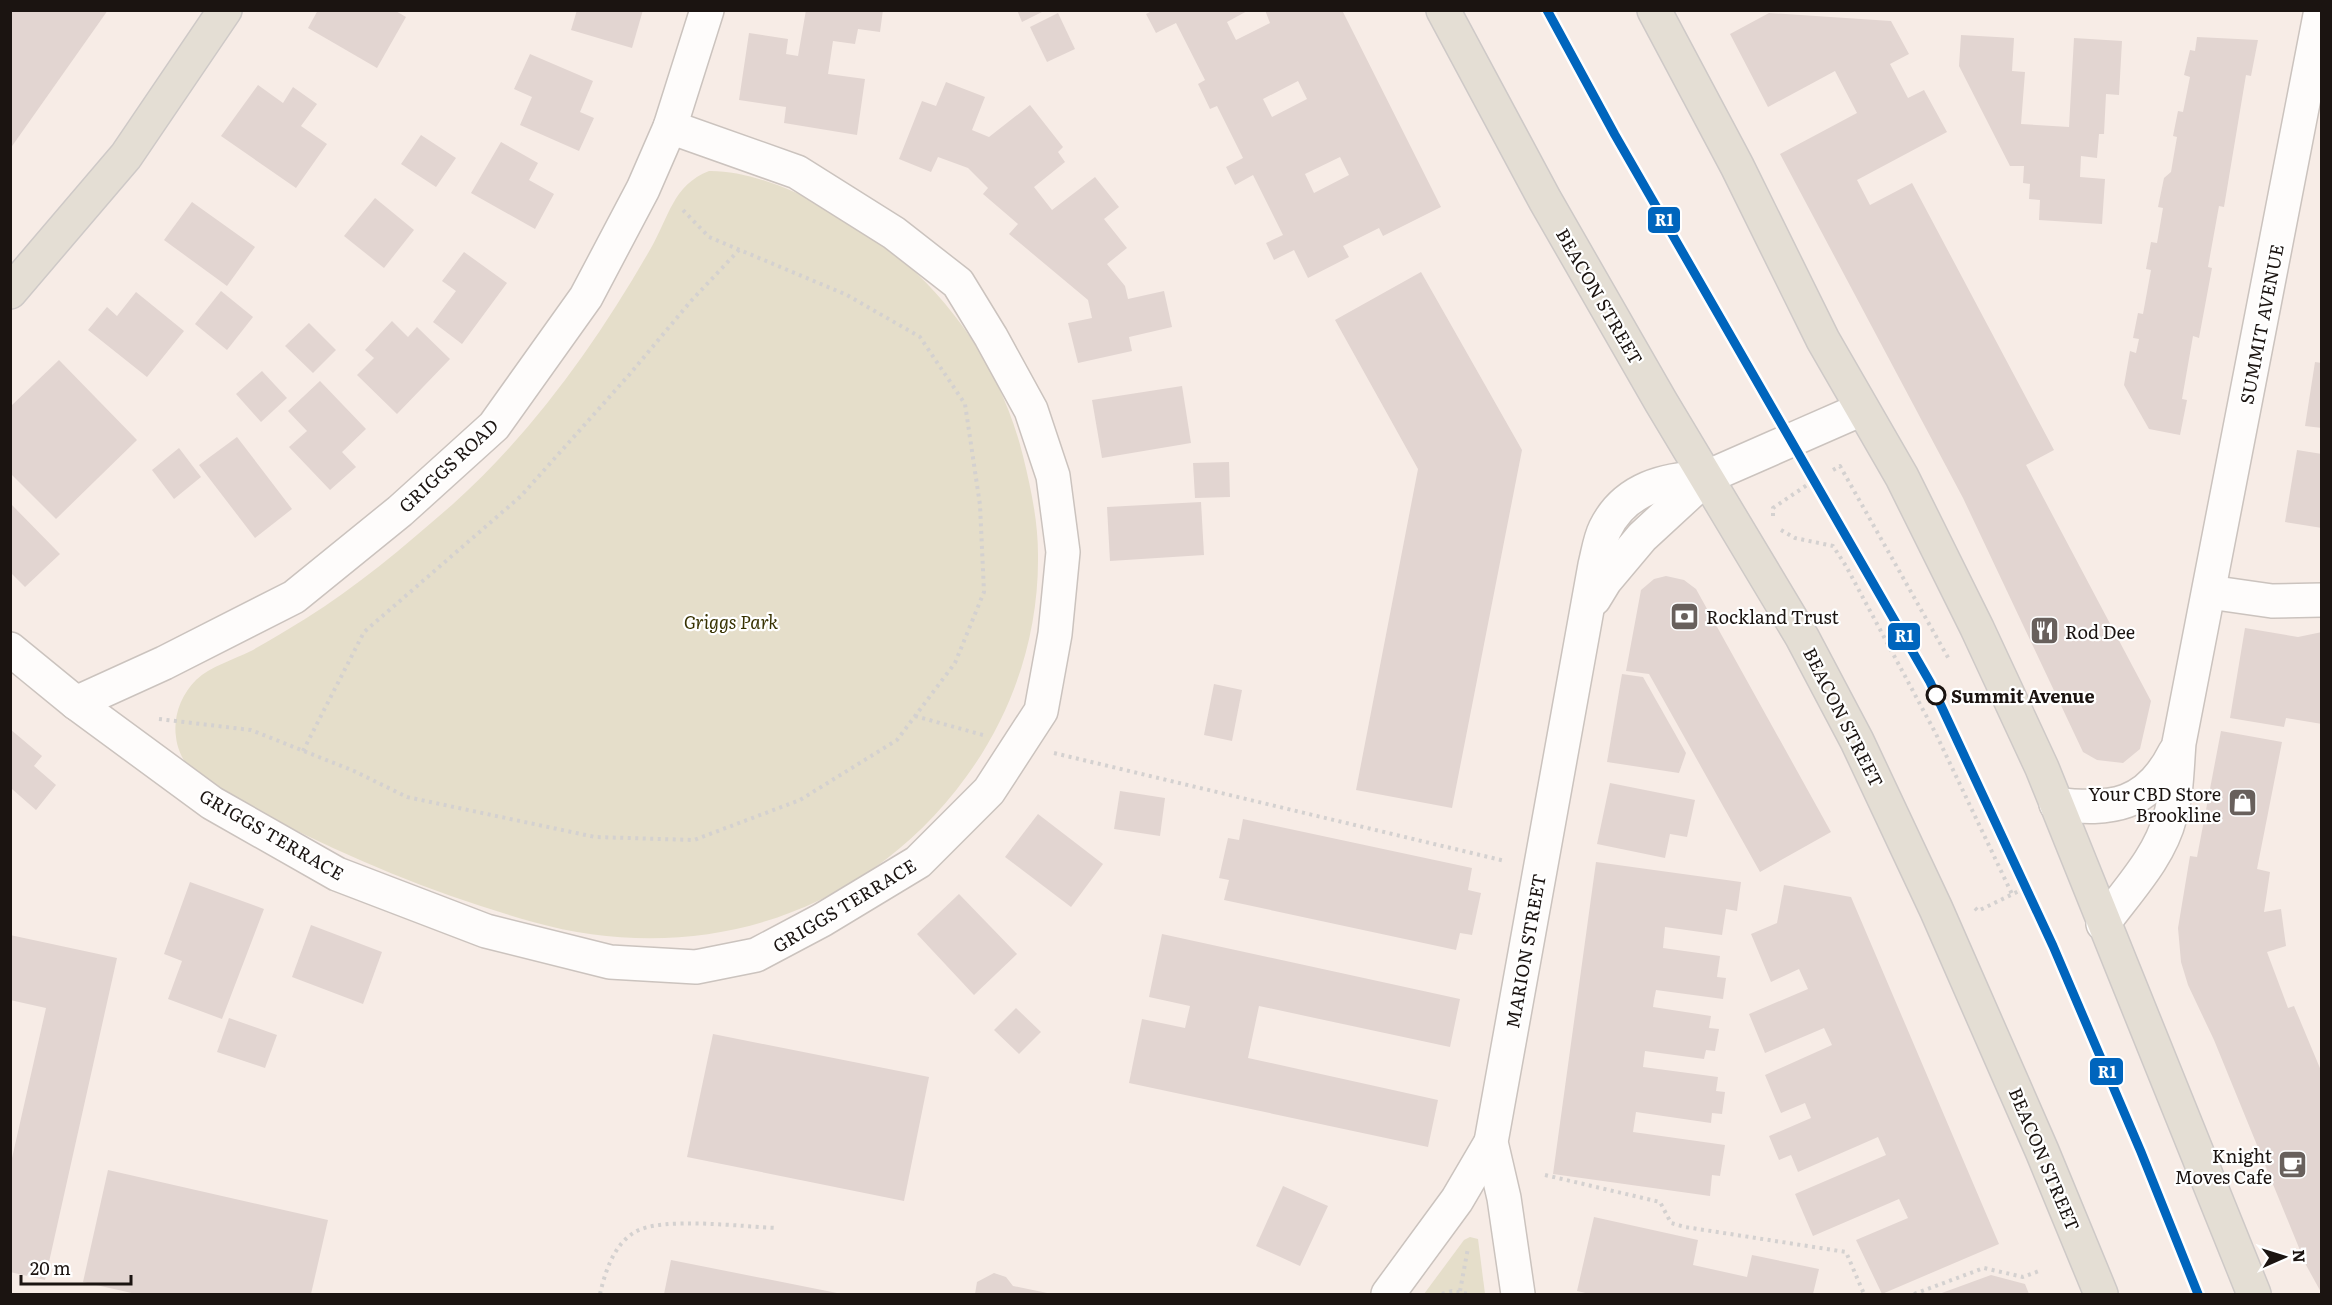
<svg xmlns="http://www.w3.org/2000/svg" width="2332" height="1305" font-family="Literata,serif">
<style>
.green{fill:#e5deca}
.building{fill:#e2d5d1;fill-rule:evenodd}
.lines{fill:none;stroke-linecap:round;stroke-linejoin:round}
.minor-casing{stroke:#cbc3be;stroke-width:36}
.major-casing{stroke:#cec9c7;stroke-width:36}
.path{stroke:#d4d1d0;stroke-width:4;stroke-dasharray:3 4.5;stroke-linecap:butt}
.minor{stroke:#fefcfb;stroke-width:33}
.major{stroke:#e4ded4;stroke-width:33}
.rail-1-casing{stroke:#fff;stroke-width:14}
.rail-1{stroke:#0065bd;stroke-width:9}
.stop-dot{fill:#fff;stroke:#1b1411;stroke-width:3}
.labels{text-anchor:middle;dominant-baseline:central;stroke-width:4.5;stroke-linejoin:round;paint-order:stroke}
.street-label{font-size:18px;fill:#1b1411;stroke:#fff}
.poi-label{font-size:18px;fill:#1b1411;stroke:#fff;text-anchor:start}
.park-label{font-size:18px;font-style:italic;fill:#373100;stroke:#fff}
.stop-label{font-size:18px;font-weight:bold;fill:#1b1411;stroke:#fff;text-anchor:start}
.line-badge{stroke:#fff;stroke-width:2}
.badge-label{font-size:16px;text-anchor:middle;font-weight:bold;fill:#fff}
</style>
<rect width="100%" height="100%" fill="#f7ece6"/>
<g class="green">
<path d="M709 171C764 170 837 210 880 242 950 295 1002 370 1023 456 1031 489 1038 521 1038 555 1039 635 1013 713 966 777 865 916 697 968 533 922 444 897 360 863 277 821 252 809 212 789 192 770 183 762 177 748 176 737 173 716 181 695 196 680 211 666 233 660 251 651 269 641 287 630 305 619 358 586 406 545 453 504 534 431 597 342 651 248 669 217 673 185 709 171Z"/>
<path d="M1470 1237 1478 1239 1485 1294H1424L1464 1240Z"/>
</g>
<g class="building">
<path d="M10 10H108L10 149Z"/>
<path d="M318 10H394L406 17 377 68 308 28Z"/>
<path d="M577 10H643L632 48 571 30Z"/>
<path d="M806 10H883L880 32 858 29 855 44 833 41 828 74 865 79 857 135 784 123 786 107 739 100 749 33 788 39 786 54 798 56Z"/>
<path d="M1017 10H1046L1022 22Z"/>
<path d="M1154 10H1249L1227 22 1236 40 1270 23 1265 10H1342L1441 207 1383 236 1379 228 1343 246 1349 257 1308 278 1294 250 1274 260 1266 243 1283 235 1253 175 1235 185 1226 167 1243 158 1217 106 1210 109 1198 84 1205 80 1176 23 1156 33 1146 14ZM1298 81 1307 99 1272 117 1263 99ZM1340 157 1349 175 1314 193 1305 174Z"/>
<path d="M1058 13 1075 49 1047 62 1030 27Z"/>
<path d="M1769 13 1891 21 1909 54 1890 64 1908 98 1924 90 1947 132 1857 180 1870 205 1912 183 2054 450 2026 465 2151 701 2140 749 2123 763 2097 760 2083 752 1963 498 1780 154 1857 113 1835 71 1768 107 1730 34Z"/>
<path d="M1961 35 2014 38 2012 71 2025 72 2021 124 2069 127 2074 38 2122 41 2119 95 2106 94 2104 134H2099L2097 158 2081 156 2080 177 2105 179 2102 224 2039 220 2040 200 2029 199 2030 184 2023 183 2024 166H2010L1959 66Z"/>
<path d="M2197 37 2258 40 2251 76 2246 75 2224 207 2219 206 2208 267 2212 268 2199 338 2193 336 2182 399 2187 400 2180 435 2149 429 2124 385 2130 351 2136 353 2139 339 2133 338 2138 313 2143 314 2151 270 2146 269 2151 242 2157 243 2163 208 2158 207 2164 178 2171 172 2173 160 2177 137 2173 136 2178 111 2183 112 2190 77 2184 75 2190 50 2195 51Z"/>
<path d="M530 54 593 81 580 112 594 118 579 151 520 125 532 97 514 89Z"/>
<path d="M946 82 985 97 972 130 989 137 1030 105 1063 147 1058 152 1065 162 1034 187 1052 210 1095 177 1119 207 1104 219 1127 248 1107 264 1125 286 1128 299 1164 291 1172 327 1129 337 1132 351 1078 363 1068 323 1092 318 1088 300 1009 234 1018 224 983 194 988 188 968 168 938 157 931 172 899 159 922 101 936 106Z"/>
<path d="M258 85 283 103 293 87 317 104 301 126 327 144 296 188 221 136Z"/>
<path d="M421 135 456 158 436 187 401 164Z"/>
<path d="M501 142 538 163 529 180 554 194 535 229 471 193Z"/>
<path d="M375 198 414 230 384 268 344 236Z"/>
<path d="M192 202 255 247 227 286 164 240Z"/>
<path d="M464 252 507 283 462 344 433 322 456 291 442 281Z"/>
<path d="M1421 272 1522 450 1452 808 1356 790 1418 469 1335 320Z"/>
<path d="M221 291 253 317 227 350 195 324Z"/>
<path d="M136 292 184 331 147 377 88 330 107 307 117 316Z"/>
<path d="M392 321 408 337 417 327 450 359 397 414 357 375 374 358 365 350Z"/>
<path d="M309 323 336 350 313 373 285 346Z"/>
<path d="M59 360 137 440 56 519 10 473V407Z"/>
<path d="M2315 362 2322 363V428L2305 426Z"/>
<path d="M262 371 287 398 261 422 236 394Z"/>
<path d="M320 381 366 429 342 452 356 467 330 490 289 447 307 431 288 411Z"/>
<path d="M1182 386 1191 443 1102 458 1092 400Z"/>
<path d="M237 437 292 509 255 538 199 465Z"/>
<path d="M179 448 201 477 174 499 152 470Z"/>
<path d="M2297 450 2322 454V528L2285 522Z"/>
<path d="M1229 462 1230 497 1195 498 1193 463Z"/>
<path d="M1201 502 1204 555 1110 561 1107 507Z"/>
<path d="M10 503 60 554 25 587 10 572Z"/>
<path d="M1666 576 1684 580 1696 589 1831 832 1760 872 1649 674 1626 671 1641 590 1654 579Z"/>
<path d="M2245 628 2298 637 2322 632V724L2286 718 2284 727 2230 718Z"/>
<path d="M1622 674 1643 677 1686 753 1679 773 1607 762Z"/>
<path d="M1214 684 1242 690 1232 741 1204 735Z"/>
<path d="M10 729 42 756 34 766 56 785 36 810 12 789 10 791Z"/>
<path d="M2221 731 2282 742 2257 869 2270 872 2264 912 2281 909 2286 946 2267 952 2288 1008 2294 1006 2322 1073V1294L2306 1265 2214 1040 2188 985 2181 962 2178 928 2190 856 2197 857Z"/>
<path d="M1610 783 1695 800 1687 837 1670 834 1665 858 1597 844Z"/>
<path d="M1120 791 1165 798 1160 836 1114 829Z"/>
<path d="M1038 814 1103 864 1071 907 1005 857Z"/>
<path d="M1243 819 1472 868 1468 890 1481 893 1472 935 1460 933 1456 950 1224 900 1229 880 1219 878 1228 838 1239 840Z"/>
<path d="M1596 862 1741 882 1737 911 1726 909 1722 935 1665 927 1663 948 1720 956 1717 977 1726 978 1723 999 1656 990 1654 1000 1653 1007 1711 1016 1709 1028 1719 1029 1715 1051 1706 1050 1704 1059 1645 1051 1643 1067 1718 1077 1716 1091 1725 1092 1722 1114 1712 1113 1711 1123 1636 1112 1633 1132 1725 1145 1720 1176 1712 1175 1710 1196 1553 1174Z"/>
<path d="M190 882 264 909 222 1019 168 999 182 961 164 954Z"/>
<path d="M1784 885 1851 897 1999 1244 1882 1294 1856 1240 1908 1218 1899 1199 1813 1236 1795 1194 1886 1155 1878 1137 1798 1172 1791 1155 1779 1160 1769 1136 1811 1118 1805 1103 1781 1113 1765 1075 1832 1045 1824 1028 1765 1053 1749 1014 1808 989 1799 969 1771 982 1751 934 1777 923Z"/>
<path d="M959 894 1017 954 974 995 917 934Z"/>
<path d="M311 925 382 952 363 1004 292 977Z"/>
<path d="M1162 934 1460 999 1450 1047 1259 1006 1248 1058 1438 1100 1428 1147 1129 1083 1142 1019 1185 1028 1190 1006 1149 997Z"/>
<path d="M10 935 117 958 45 1280 10 1272V1167L46 1008 10 1000Z"/>
<path d="M1016 1008 1041 1032 1019 1054 994 1030Z"/>
<path d="M229 1018 277 1035 265 1068 217 1052Z"/>
<path d="M713 1034 929 1077 904 1201 687 1157Z"/>
<path d="M108 1170 328 1220 311 1294H136L83 1282Z"/>
<path d="M1283 1186 1328 1206 1300 1266 1256 1246Z"/>
<path d="M1594 1217 1698 1240 1693 1265 1747 1277 1752 1255 1819 1269 1813 1294H1590L1577 1291Z"/>
<path d="M671 1260 837 1293V1294H664Z"/>
<path d="M994 1273 1006 1277 1013 1286 1052 1294H975L977 1282Z"/>
<path d="M1991 1275 2025 1284 2029 1294H1939Z"/>
</g>
<g class="lines">
<defs>
<g id="minor">
<path d="M2209 592 2272 601 2322 600"/>
<path d="M1594 599 1605 581 1642 537 1707 477 1862 409"/>
<path d="M10 649 76 703 164 663 294 597 400 511 494 426 586 297 643 189 670 127 707 10"/>
<path d="M76 703 212 803 337 874 486 931 610 962 696 967 756 955 822 920 918 862 989 791 1041 711 1055 634 1063 552 1053 476 1031 410 991 337 958 283 894 233 797 172 670 127"/>
<path d="M2056 804C2112 811 2148 806 2175 752"/>
<path d="M2103 924C2127 891 2160 857 2170 817 2177 794 2177 767 2179 743L2321 10"/>
<path d="M1388 1294 1457 1200 1491 1142"/>
<path d="M1518 1294 1504 1198 1491 1142 1595 565C1598 553 1600 539 1605 529 1625 488 1665 479 1707 477"/>
</g>
<g id="major">
<path d="M1443 10 1545 200 1661 402 1802 637 1857 741 1936 909 2042 1151 2101 1294"/>
<path d="M1654 10 1737 166 1823 340 1902 477 1977 628 2042 768 2254 1294"/>
<path d="M10 292 126 156 225 10"/>
</g>
</defs>
<use href="#minor" class="minor-casing"/>
<use href="#major" class="major-casing"/>
<g class="path">
<path d="M1833 470 1840 466 1950 661"/>
<path d="M1773 516V508L1807 485"/>
<path d="M1781 530 1795 538 1833 546 1846 566 1936 734 2012 894"/>
<path d="M915 716 983 735"/>
<path d="M159 719 251 730 354 771 407 797 595 837 694 840 800 800 897 740 955 663 984 592 980 505 965 404 920 337 847 295 709 237 680 207"/>
<path d="M303 751 364 632 521 496 629 375 691 301 739 250"/>
<path d="M1054 753 1505 861"/>
<path d="M1975 908 1978 911 2021 890"/>
<path d="M1545 1175 1660 1202 1671 1223 1685 1227 1846 1252 1864 1294"/>
<path d="M1460 1291 1468 1248"/>
<path d="M600 1294C605 1272 614 1244 635 1232 661 1216 745 1227 777 1228"/>
<path d="M1442 1294 1452 1291 1468 1294"/>
<path d="M1914 1294 1984 1268 2023 1277 2039 1271"/>
</g>
<use href="#minor" class="minor"/>
<use href="#major" class="major"/>
<defs>
<path id="rail-1" d="M1547 10 1615 135 1930 682 2053 946 2141 1152 2198 1294"/>
</defs>
<use href="#rail-1" class="rail-1-casing"/>
<use href="#rail-1" class="rail-1"/>
</g>
<defs>
<symbol id="bank-square" viewBox="-11 -11 22 22"><rect x="-9" y="-9" width="18" height="18" rx="4" fill="#68605c" stroke="#fff"/><path d="M-6-4H6V4H-6ZM0-2.3a2.3 2.3 0 1 0 0 4.6a2.3 2.3 0 1 0 0-4.6Z" fill="#fff"/></symbol>
<symbol id="restaurant-square" viewBox="-11 -11 22 22"><rect x="-9" y="-9" width="18" height="18" rx="4" fill="#68605c" stroke="#fff"/><path d="M-5-6h1v4h1v-4h1v4h1v-4h1v5L-1.5 .5V6h-2V.5L-5-1ZM5-6V6H3V1.5H1.5Q1.5-4 5-6Z" fill="#fff"/></symbol>
<symbol id="shop-square" viewBox="-11 -11 22 22"><rect x="-9" y="-9" width="18" height="18" rx="4" fill="#68605c" stroke="#fff"/><path d="M-5-2.5h2.3a2.7 3.5 0 0 1 5.4 0H5L5.5 6h-11ZM-1.5-2.5h3a1.5 2.3 0 0 0-3 0Z" fill="#fff"/></symbol>
<symbol id="cafe-square" viewBox="-11 -11 22 22"><rect x="-9" y="-9" width="18" height="18" rx="4" fill="#68605c" stroke="#fff"/><path d="M-5.5-4.5H6V0H3Q3 3.5 0 3.5H-2.5Q-5.5 3.5-5.5 0ZM3-3.2v2h1.7v-2ZM-6 4.5H4V6H-6Z" fill="#fff"/></symbol>
</defs>
<g fill-rule="evenodd">
<use href="#bank-square" x="1668" y="600" width="33" height="33"/>
<use href="#restaurant-square" x="2028" y="614" width="33" height="33"/>
<use href="#shop-square" x="2226" y="786" width="33" height="33"/>
<use href="#cafe-square" x="2276" y="1148" width="33" height="33"/>
</g>
<circle class="stop-dot" cx="1936" cy="695" r="9"/>
<g class="labels">
<g class="street-label">
<text transform="translate(1600 296) rotate(60)">BEACON STREET</text>
<text transform="translate(2261 324) rotate(-79)">SUMMIT AVENUE</text>
<text transform="translate(448 465) rotate(-43)">GRIGGS ROAD</text>
<text transform="translate(1844 717) rotate(63)">BEACON STREET</text>
<text transform="translate(272 834) rotate(30)">GRIGGS TERRACE</text>
<text transform="translate(844 905) rotate(-31)">GRIGGS TERRACE</text>
<text transform="translate(1525 951) rotate(-80)">MARION STREET</text>
<text transform="translate(2045 1159) rotate(67)">BEACON STREET</text>
</g>
<g class="poi-label">
<text x="1706" y="616">Rockland Trust</text>
<text x="2065" y="631">Rod Dee</text>
<text x="2221" y="793" text-anchor="end">Your CBD Store<tspan x="2221" dy="21">Brookline</tspan></text>
<text x="2272" y="1155" text-anchor="end">Knight<tspan x="2272" dy="21">Moves Cafe</tspan></text>
</g>
<g class="park-label">
<text x="731" y="621">Griggs Park</text>
</g>
<g class="stop-label">
<text x="1951" y="695">Summit Avenue</text>
</g>
</g>
<g class="line-badge">
<rect x="1647" y="206" width="34" height="28" rx="6" fill="#0065bd"/>
<rect x="1887" y="622" width="34" height="29" rx="6" fill="#0065bd"/>
<rect x="2089" y="1057" width="35" height="29" rx="6" fill="#0065bd"/>
</g>
<g class="badge-label">
<text x="1664" y="226">R1</text>
<text x="1904" y="642">R1</text>
<text x="2107" y="1078">R1</text>
</g>
<rect width="2332" height="1305" fill="none" stroke="#1b1411" stroke-width="24"/>
<g transform="translate(2284 1257) rotate(87)" stroke="#ffffff" stroke-width="4.5" paint-order="stroke">
<path d="M0-4.5L10 22L0 15L-10 22Z" fill="#1b1411"/>
<text y="-9" font-size="16" font-weight="bold" text-anchor="middle" fill="#1b1411">N</text>
</g>
<path d="M21 1275v9h110v-9" fill="none" stroke="#1b1411" stroke-width="3"/>
<text x="30" y="1275" font-size="18" fill="#1b1411" stroke="#ffffff" stroke-width="4.5" paint-order="stroke">20 m</text>
</svg>
